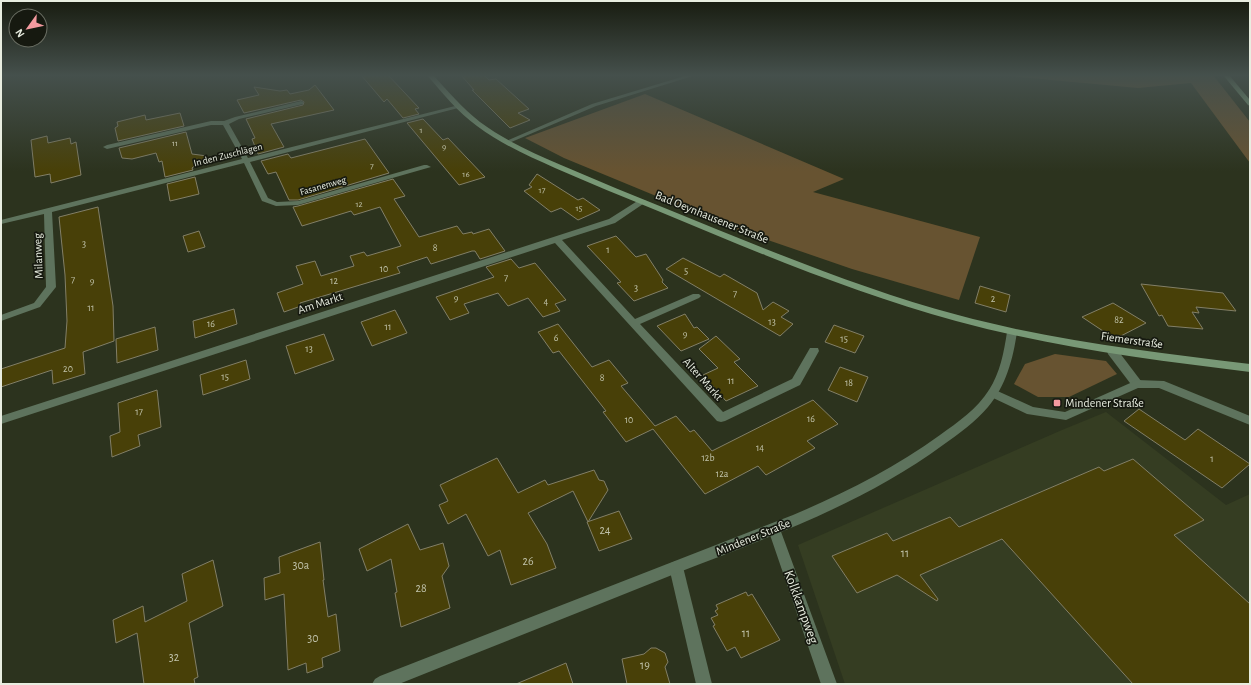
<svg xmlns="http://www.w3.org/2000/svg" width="1251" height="685" font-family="'Alegreya Sans',sans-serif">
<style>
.built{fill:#353d22}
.green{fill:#675331}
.building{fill:#484008;stroke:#827f67}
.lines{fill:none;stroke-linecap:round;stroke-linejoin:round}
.service{fill:#5e735d;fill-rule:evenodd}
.minor{fill:#5e735d;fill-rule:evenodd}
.tertiary{fill:#5e735d;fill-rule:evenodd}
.secondary{fill:#789876;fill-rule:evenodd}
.primary{fill:#8bb589;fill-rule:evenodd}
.poi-dot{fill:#f49a9f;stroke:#161910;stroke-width:1.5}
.labels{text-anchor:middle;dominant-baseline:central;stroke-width:3.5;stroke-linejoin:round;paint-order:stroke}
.far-number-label{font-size:9px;fill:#c0c2aa}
.far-street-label{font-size:10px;fill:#e8ede0;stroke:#161910}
.number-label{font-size:10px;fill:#c0c2aa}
.street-label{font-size:12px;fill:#e8ede0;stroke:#161910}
.poi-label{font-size:12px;fill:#e8ede0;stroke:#161910;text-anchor:start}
.near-number-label{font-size:12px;fill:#c0c2aa}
.near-street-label{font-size:14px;fill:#e8ede0;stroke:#161910}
</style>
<rect width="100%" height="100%" fill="#2c331e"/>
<path class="built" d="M1106 412 1226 505 1250 494V684H845L798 545 1062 430Z"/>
<g class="green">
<path d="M998 75H1213L1250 122V163L1191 83 1138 88Z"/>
<path d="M645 94 844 179 813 192 980 237 959 300 852 269 736 229 564 158 525 138Z"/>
<path d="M1055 354 1106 361 1117 374 1069 397H1038L1014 384 1025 364Z"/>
</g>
<g class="building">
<path d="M361 75H388L419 108 415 109 419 114 403 118 387 99 384 102Z"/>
<path d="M461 75H484L489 80 496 79 529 109 518 113 530 120 510 128 472 90H474Z"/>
<path d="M315 85 334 110 271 124 284 147 258 154 252 139 255 138 246 119 303 105 304 102 301 100 244 113 237 100 259 95 254 87 280 91 287 90 290 94 309 90Z"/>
<path d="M180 113 184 126 118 141 115 128 118 126 117 122 145 115 146 120Z"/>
<path d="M423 119 443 140 448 138 485 177 459 185 407 123Z"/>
<path d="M186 132 192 154 207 156 192 168 193 170 165 177 162 161 159 162 156 153 132 159 122 158 119 148Z"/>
<path d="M47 136 48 143 70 138 71 144 76 142 81 175 51 183 50 174 35 177 31 140Z"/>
<path d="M365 139 389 173 298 200H289L276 172 268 174 261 161 288 154 291 158Z"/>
<path d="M537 174 578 200 583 198 600 210 578 220 561 208 551 212 524 191 532 187 529 185Z"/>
<path d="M195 177 199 194 170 201 167 184Z"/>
<path d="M393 179 405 196 394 199 419 237 457 226 463 234 472 232 473 234 489 229 505 251 480 259 475 251H472L431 264 427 257 397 267 400 273 300 303 301 306 284 312 277 293 303 284 296 266 315 261 321 276 354 266 350 256 364 252 367 256 401 246 380 207 354 215 351 211 302 226 293 207 298 206Z"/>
<path d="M98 207 113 306 114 341 83 352 85 374 53 384 52 370 1 387V369L65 348 67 321 65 275 59 217Z"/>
<path d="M199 231 205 247 188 252 183 236Z"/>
<path d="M616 236 636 257 646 254 663 280 662 282 668 288 634 301 617 283 621 282 587 246Z"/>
<path d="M683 258 720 277 724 274 757 293 763 310 773 302 789 311 781 317 793 324 780 336 666 269Z"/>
<path d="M511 259 519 268 535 263 566 300 555 304 560 311 543 317 528 298 508 306 498 293 464 304 469 313 450 320 436 297 494 277 486 267Z"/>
<path d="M1141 284 1223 293 1236 311 1196 307 1199 313 1192 312 1203 329 1168 326 1162 315 1159 316Z"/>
<path d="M980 286 1010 295 1006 312 975 303Z"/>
<path d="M1113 303 1146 323 1115 339 1082 317Z"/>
<path d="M234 309 237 324 195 338 193 321Z"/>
<path d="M395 310 407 333 372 346 361 322Z"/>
<path d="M685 314 694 328 697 327 709 339 681 351 657 326Z"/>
<path d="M558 324 592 367 609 360 628 383 621 386 655 426 676 416 690 432 694 430 712 451 813 400 838 424 807 441 815 448 766 475 758 466 705 494 653 429 626 442 603 412 606 411 559 351 553 353 538 332Z"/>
<path d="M834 325 864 336 855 353 825 342Z"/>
<path d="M155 327 158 350 117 363 116 339Z"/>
<path d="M324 334 334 360 295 374 286 346Z"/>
<path d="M716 336 740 359 734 362 758 386 726 401 703 375 718 368 699 349Z"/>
<path d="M246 360 250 379 203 395 200 375Z"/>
<path d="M840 367 868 377 857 402 828 390Z"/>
<path d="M157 390 161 427 138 435 140 446 112 457 110 436 120 432 118 403Z"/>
<path d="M1139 409 1185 440 1198 429 1250 464 1222 488 1124 421Z"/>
<path d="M497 458 518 493 545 480 548 485 594 470 599 480 604 481 608 490 588 522 573 491 528 513 547 544 556 568 511 585 500 550 488 556 466 514 448 524 439 505 448 501 440 485Z"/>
<path d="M1133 459 1204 520 1174 535 1250 604V684H1133L1002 539 920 575 938 599 937 601 897 575 857 593 832 556 887 533 893 541 950 517 959 527 1099 467 1104 471Z"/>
<path d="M619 511 632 539 599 551 587 522Z"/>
<path d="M408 524 420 550 443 543 449 566 442 576 450 608 401 627 395 593 397 592 391 559 367 571 359 549Z"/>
<path d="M320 542 324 580H323L328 617 336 614 340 651 322 658 323 667 307 673 306 663 288 670 284 594 265 600 264 578 280 573 279 557Z"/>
<path d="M213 560 223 606 189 623 198 677 194 679 195 684H144L137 633 116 643 113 620 143 606 145 622 187 601 182 574Z"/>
<path d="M746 592 748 596 752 594 780 640 741 658 735 647 727 651 713 626 715 625 711 618 718 615 715 611 718 609 716 605Z"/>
<path d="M651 648H656L665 653 668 662 665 667 670 684H627L622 659 644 654Z"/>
<path d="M566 663 573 684H516Z"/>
</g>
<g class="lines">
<path class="service" d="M1112 347 1116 348 1141 381 1142 384 1141 387H1133L1108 354 1107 351 1108 348Z"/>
<g class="minor">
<path d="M688 75H696L596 106 509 143 504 142 592 104Z"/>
<path d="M301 101 303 102V104L239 119 229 124 248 158 459 105 462 107 250 162 268 198 277 202 298 201 424 165H427L431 167 298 205 276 206 262 201 244 163 52 212 56 287 40 307 1 321V315L34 303 46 287 44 214 1 224V220L242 159 223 125H211L107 149 103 147 107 145 211 121H224L235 117Z"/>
<path d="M639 200H645L646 202 615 223 562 240 635 319 693 294H699L701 296 699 298 640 324 723 412 792 379 810 348H818L819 351 800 385 725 421 721 422 717 421 555 243 1 424V416L609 219Z"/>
<path d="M1137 380 1164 381 1250 416V425L1159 388H1138L1066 420 1027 414 989 396 988 393 989 390 993 389 1033 407 1065 412Z"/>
<path d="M774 523 779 525 780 529 837 684H821L768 529 769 525Z"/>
<path d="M676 561 681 563 683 567 712 684H696L669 567 671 563Z"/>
</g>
<path class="tertiary" d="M1012 329 1017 332C1013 359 1006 386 988 407 975 422 959 434 943 445 863 504 769 537 677 573 585 610 492 647 399 684H372L375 679 380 676 793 515C845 493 894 468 940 435 958 422 977 409 989 390 1000 373 1004 352 1007 332Z"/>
<path class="secondary" d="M427 75H433C448 91 462 108 480 122 504 140 533 153 561 165 598 181 635 196 672 211 766 249 860 289 958 315 1054 341 1152 352 1250 364V372C1151 360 1052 347 956 321 854 293 756 252 658 211 624 197 589 183 555 168 528 156 501 144 477 126 458 112 442 93 427 75Z"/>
<path class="primary" d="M1223 75H1229L1250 100V106L1248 105Z"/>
</g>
<linearGradient id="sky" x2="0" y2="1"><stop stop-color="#181c10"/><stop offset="0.44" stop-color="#45504c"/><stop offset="1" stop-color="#45504c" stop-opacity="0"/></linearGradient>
<rect width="1251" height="171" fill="url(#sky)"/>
<rect class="poi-dot" x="1053" y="399" width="8" height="8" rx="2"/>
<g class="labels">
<g class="far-number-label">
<text x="421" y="130">1</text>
<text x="175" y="143">11</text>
<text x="444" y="147">9</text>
<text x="372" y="166">7</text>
<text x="466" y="174">16</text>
<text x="542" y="190">17</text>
<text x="359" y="204">12</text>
<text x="579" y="208">15</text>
</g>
<g class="far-street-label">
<text transform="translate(228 155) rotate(-14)">In den Zuschlägen</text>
<text transform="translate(323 186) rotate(-16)">Fasanenweg</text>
</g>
<g class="number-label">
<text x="84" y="244">3</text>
<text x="435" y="248">8</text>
<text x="608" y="250">1</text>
<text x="384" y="269">10</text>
<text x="686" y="271">5</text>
<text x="506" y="278">7</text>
<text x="73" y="280">7</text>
<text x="92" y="281">9</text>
<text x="334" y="281">12</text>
<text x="636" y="288">3</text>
<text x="735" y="294">7</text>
<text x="456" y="298">9</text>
<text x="993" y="299">2</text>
<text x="546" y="302">4</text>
<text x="91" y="308">11</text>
<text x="1119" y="320">82</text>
<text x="772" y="322">13</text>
<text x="211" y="324">16</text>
<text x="388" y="327">11</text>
<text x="685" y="334">9</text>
<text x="556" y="338">6</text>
<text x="844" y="339">15</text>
<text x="309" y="349">13</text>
<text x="68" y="369">20</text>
<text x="225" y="377">15</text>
<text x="602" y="378">8</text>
<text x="731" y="381">11</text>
<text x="849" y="383">18</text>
<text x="139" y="412">17</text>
<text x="811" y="419">16</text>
<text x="629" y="420">10</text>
<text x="760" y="448">14</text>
<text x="708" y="458">12b</text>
<text x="1212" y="459">1</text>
<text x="722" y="474">12a</text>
</g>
<g class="street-label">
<text transform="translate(712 217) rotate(22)">Bad Oeynhausener Straße</text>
<text transform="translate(38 256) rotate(-92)">Milanweg</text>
<text transform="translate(320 303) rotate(-18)">Am Markt</text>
<text transform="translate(1132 340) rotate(8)">Fiemerstraße</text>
<text transform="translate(703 379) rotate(48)">Alter Markt</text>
<text transform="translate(753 537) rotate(-22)">Mindener Straße</text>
</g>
<g class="poi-label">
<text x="1065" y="403">Mindener Straße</text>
</g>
<g class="near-number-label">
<text x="605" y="530">24</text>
<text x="905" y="553">11</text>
<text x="528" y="561">26</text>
<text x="301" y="565">30a</text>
<text x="421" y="588">28</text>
<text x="746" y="633">11</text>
<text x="313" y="638">30</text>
<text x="174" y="657">32</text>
<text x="645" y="665">19</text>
</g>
<g class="near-street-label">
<text transform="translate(801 607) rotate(70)">Kolkkampweg</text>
</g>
</g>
<rect width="1251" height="685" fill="none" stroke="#e8ede0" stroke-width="4"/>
<g transform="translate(28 28) rotate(237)"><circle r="19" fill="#161910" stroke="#6a6e63"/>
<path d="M0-3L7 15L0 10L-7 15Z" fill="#f49a9f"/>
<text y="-6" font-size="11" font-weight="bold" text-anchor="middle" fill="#e8ede0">N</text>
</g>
</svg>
